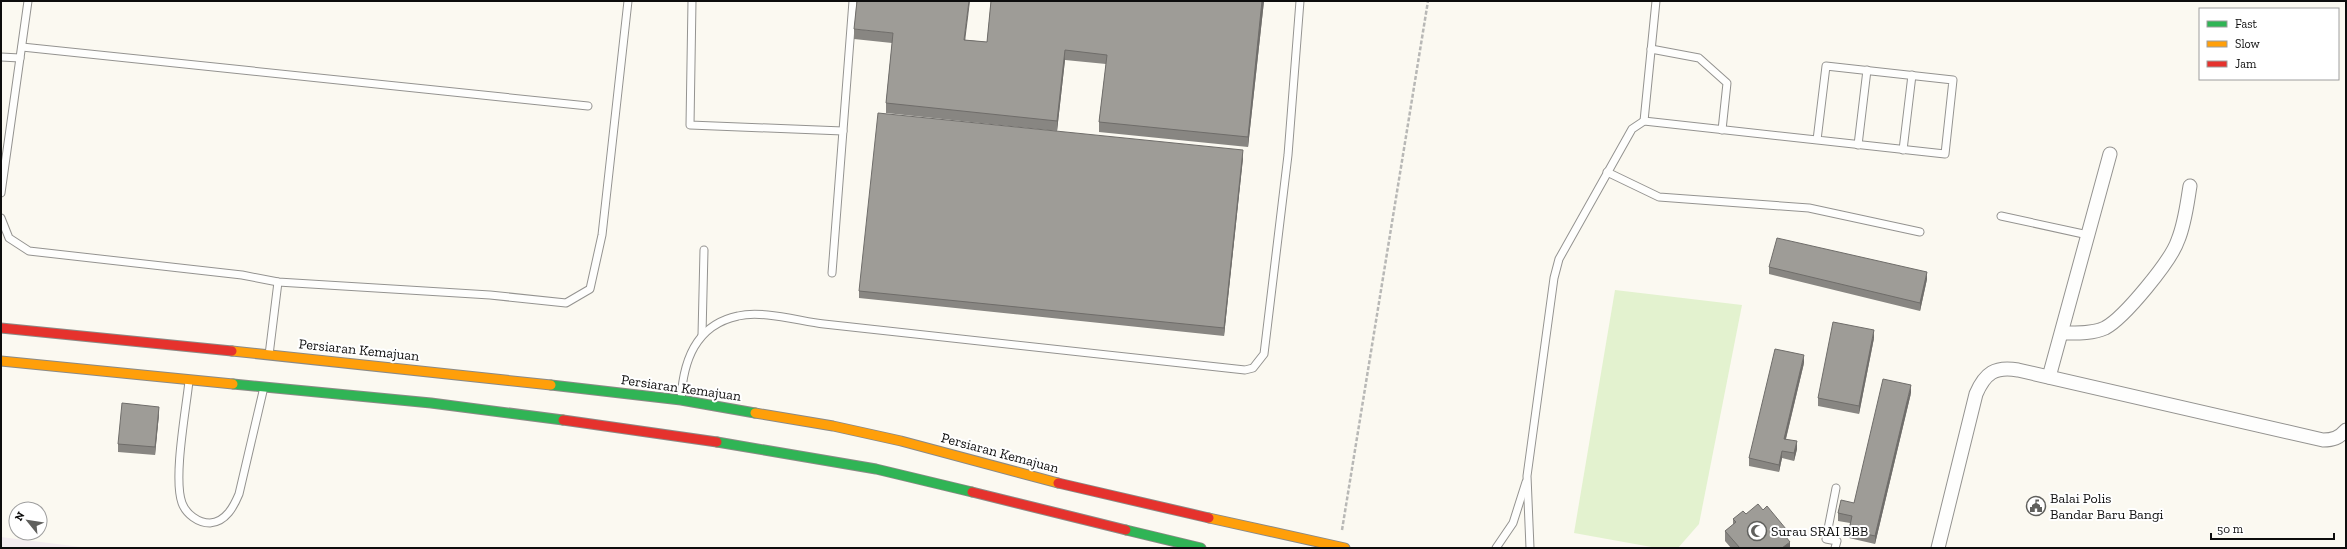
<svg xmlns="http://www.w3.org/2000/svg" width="2347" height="549" font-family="'Zilla Slab',serif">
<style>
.industrial{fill:#f3ecef}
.green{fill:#e3f2cf}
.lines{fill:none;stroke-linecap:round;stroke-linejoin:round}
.lane-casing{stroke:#949390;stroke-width:9}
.street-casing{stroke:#949390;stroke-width:15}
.fast-casing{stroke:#8b8a86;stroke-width:11}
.slow-casing{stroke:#8b8a86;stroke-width:11}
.jam-casing{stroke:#8b8a86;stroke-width:11}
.path{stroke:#b8b8b6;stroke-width:2.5;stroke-dasharray:4 2;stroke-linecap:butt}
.lane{stroke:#fefefd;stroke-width:7}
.street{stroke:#fefefd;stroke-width:13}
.fast{stroke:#30b455;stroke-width:9}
.slow{stroke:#ff9f0a;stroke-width:9}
.jam{stroke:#e5322d;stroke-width:9}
.wall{fill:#888682}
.shaded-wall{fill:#6f6d6a}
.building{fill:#9e9c97;stroke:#6f6d6a}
.labels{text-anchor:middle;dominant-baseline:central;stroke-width:4;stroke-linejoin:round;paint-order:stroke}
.street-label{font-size:14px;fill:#0d0d0d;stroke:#fff}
.poi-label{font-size:14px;fill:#0d0d0d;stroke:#fff;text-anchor:start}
</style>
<rect width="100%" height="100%" fill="#fbf9f1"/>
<path class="industrial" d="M1 537 89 548H1Z"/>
<path class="green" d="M1615 290 1742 305 1699 524 1678 548H1657L1574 533Z"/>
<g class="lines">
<defs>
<g id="lane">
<path d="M692 1 690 125 843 131"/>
<path d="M22 47 588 106"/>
<path d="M1651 49 1699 58 1727 83 1722 130"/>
<path d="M1 57 20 58"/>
<path d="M1644 121 1656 1"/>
<path d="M1858 145 1867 70"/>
<path d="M1903 150 1912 75"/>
<path d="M1607 172 1659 197 1809 208 1920 232"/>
<path d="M1 193 28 1"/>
<path d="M2001 216 2088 235"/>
<path d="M1 218 9 238 29 251 242 275 278 282 490 295 566 303 590 289 602 235 628 1"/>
<path d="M832 273 853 1"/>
<path d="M702 335 704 250"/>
<path d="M269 355 278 282"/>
<path d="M189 381C186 410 173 478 182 503 186 514 198 523 210 523 226 522 234 506 239 494L264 387"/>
<path d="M681 400C683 362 695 325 738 316 762 310 799 321 824 324L1245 370 1253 368 1264 354 1288 155 1300 1"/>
<path d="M1496 548 1513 523 1526 482"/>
<path d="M1530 548 1527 476 1554 278 1559 259 1632 129 1644 121 1945 154 1953 80 1826 66 1817 140"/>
<path d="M1835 548 1837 541 1826 539 1836 488"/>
</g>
<g id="street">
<path d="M2062 333C2075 333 2092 334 2105 328 2124 318 2171 261 2178 240 2185 223 2187 204 2190 186"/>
<path d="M2049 377 2110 154"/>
<path d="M1938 548 1976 394C1985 373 1995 366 2018 370L2323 440C2333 440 2339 438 2346 430"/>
</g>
<g id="fast">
<path d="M233 384 431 403 563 420"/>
<path d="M551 385 681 400 755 413"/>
<path d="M717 442 876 469 972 492"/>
<path d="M1126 530 1201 548"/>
</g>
<g id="slow">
<path d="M232 351 551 385"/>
<path d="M1 361 233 384"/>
<path d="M755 413 833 426 901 441 1058 483"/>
<path d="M1209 518 1345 548"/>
</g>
<g id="jam">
<path d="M1 328 232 351"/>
<path d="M563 420 717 442"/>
<path d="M1058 483 1209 518"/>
<path d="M972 492 1126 530"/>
</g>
</defs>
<use href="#lane" class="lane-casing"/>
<use href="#street" class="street-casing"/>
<use href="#fast" class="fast-casing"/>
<use href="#slow" class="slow-casing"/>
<use href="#jam" class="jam-casing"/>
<path class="path" d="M1342 530 1428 1"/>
<use href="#lane" class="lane"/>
<use href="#street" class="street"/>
<use href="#fast" class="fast"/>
<use href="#slow" class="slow"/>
<use href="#jam" class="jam"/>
</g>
<g class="wall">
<path d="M991 1H1264L1248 147 1099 132V122L1106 64 1065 60 1057 131 886 113V103L892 43 854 39V29L987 42Z"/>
<path d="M1243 158 1224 336 859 298V291Z"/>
<path d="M1769 267 1927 279 1920 311 1769 274Z"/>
<path d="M1874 338 1859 414 1818 406V398Z"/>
<path d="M1804 363 1786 439 1797 449 1794 461 1782 458 1779 472 1749 466V458Z"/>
<path d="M1911 393 1875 544 1849 538V530L1850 523 1838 521V513L1854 503Z"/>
<path d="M159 414 155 455 118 452V444Z"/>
<path d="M1746 514 1786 537 1790 548H1731L1725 541V531L1733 525V519Z"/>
</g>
<g class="shaded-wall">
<path d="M969 1H970L964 50V40Z"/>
<path d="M1262 1H1264L1248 147V137Z"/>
<path d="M1065 50V60L1057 131V121Z"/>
<path d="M1243 150V158L1224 336V328Z"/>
<path d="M1927 272V279L1920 311V303Z"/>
<path d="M1874 330V338L1859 414V406Z"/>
<path d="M1804 355V363L1784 446V439Z"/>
<path d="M1911 385V393L1875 544V536Z"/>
<path d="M159 407V414L155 455V447Z"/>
<path d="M1797 441V449L1794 461V453Z"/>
<path d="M1782 451V458L1779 472V465Z"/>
<path d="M1786 529V539L1782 532Z"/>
<path d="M1790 542V548H1782Z"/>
</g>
<g class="building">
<path d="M857 1H969L964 40 987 42 991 1H1262L1248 137 1099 122 1107 55 1065 50 1057 121 886 103 893 33 854 29Z"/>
<path d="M878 113 1243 150 1224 328 859 291Z"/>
<path d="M1777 238 1927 272 1920 303 1769 267Z"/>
<path d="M1833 322 1874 330 1859 406 1818 398Z"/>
<path d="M1775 349 1804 355 1784 439 1797 441 1794 453 1782 451 1779 465 1749 458Z"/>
<path d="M1883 379 1911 385 1875 536 1849 530 1852 516 1838 513 1841 500 1854 503Z"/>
<path d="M122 403 159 407 155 447 118 444Z"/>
<path d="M1758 504 1763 510 1767 506 1786 529 1782 532 1790 542 1782 548H1740L1725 531 1736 522 1733 519 1743 511 1746 514Z"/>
</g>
<defs>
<symbol id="civic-ring" viewBox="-11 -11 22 22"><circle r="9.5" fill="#fff" stroke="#60605d" stroke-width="1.5"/><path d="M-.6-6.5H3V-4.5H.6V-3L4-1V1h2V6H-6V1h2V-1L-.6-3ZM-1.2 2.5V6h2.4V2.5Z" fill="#60605d"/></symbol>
<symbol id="mosque-ring" viewBox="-11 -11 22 22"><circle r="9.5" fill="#fff" stroke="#60605d" stroke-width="1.5"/><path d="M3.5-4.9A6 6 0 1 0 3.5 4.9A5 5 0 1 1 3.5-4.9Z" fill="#60605d"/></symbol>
</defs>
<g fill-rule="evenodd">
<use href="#civic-ring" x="2025" y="495" width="22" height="22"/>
<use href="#mosque-ring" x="1746" y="520" width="22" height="22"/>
</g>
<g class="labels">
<g class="street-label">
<text transform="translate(359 350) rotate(6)">Persiaran Kemajuan</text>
<text transform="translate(681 388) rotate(8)">Persiaran Kemajuan</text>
<text transform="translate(1000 453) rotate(15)">Persiaran Kemajuan</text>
</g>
<g class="poi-label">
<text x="2050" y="498">Balai Polis<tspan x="2050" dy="16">Bandar Baru Bangi</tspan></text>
<text x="1771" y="531">Surau SRAI BBB</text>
</g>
</g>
<rect width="2347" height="549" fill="none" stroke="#0d0d0d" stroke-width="4"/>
<rect x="2199" y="8" width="140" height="72" fill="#ffffff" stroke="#9e9e9e"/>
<rect x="2207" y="21" width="20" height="6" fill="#30b455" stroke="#9e9e9e"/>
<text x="2235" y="28" font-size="12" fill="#0d0d0d">Fast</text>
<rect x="2207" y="41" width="20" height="6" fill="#ff9f0a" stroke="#9e9e9e"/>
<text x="2235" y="48" font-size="12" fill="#0d0d0d">Slow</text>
<rect x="2207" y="61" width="20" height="6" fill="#e5322d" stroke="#9e9e9e"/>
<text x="2235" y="68" font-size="12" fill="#0d0d0d">Jam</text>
<g transform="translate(28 521) rotate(300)"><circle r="19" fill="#ffffff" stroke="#9e9e9e"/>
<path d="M0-3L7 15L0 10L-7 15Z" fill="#60605d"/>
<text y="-6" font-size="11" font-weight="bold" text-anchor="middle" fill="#0d0d0d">N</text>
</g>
<path d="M2211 533v6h123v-6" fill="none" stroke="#0d0d0d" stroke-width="2"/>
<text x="2217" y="533" font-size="12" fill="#0d0d0d" stroke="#ffffff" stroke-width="3" paint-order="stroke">50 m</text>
</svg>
